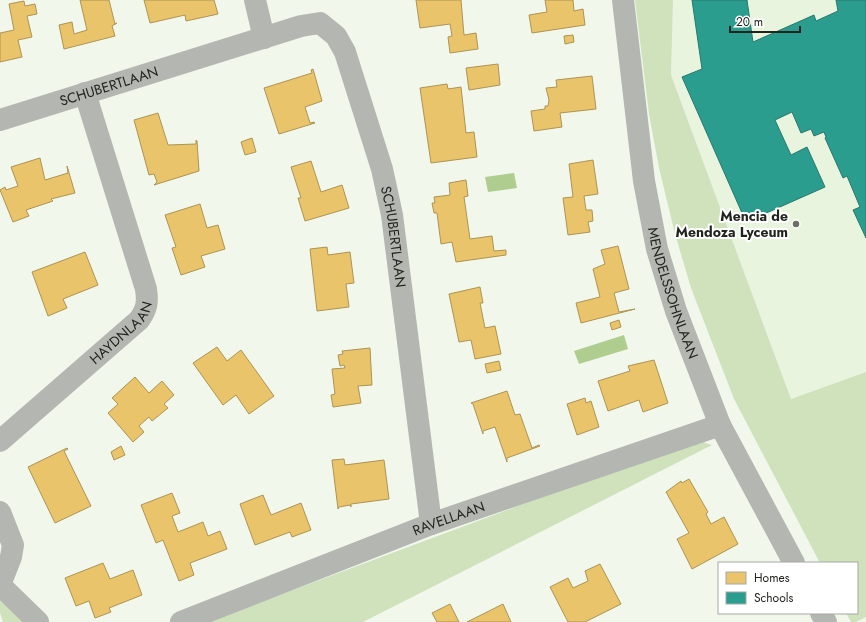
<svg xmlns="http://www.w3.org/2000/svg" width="866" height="622" font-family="Jost,sans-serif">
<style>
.built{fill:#e9f4df}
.green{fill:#cfe2bc}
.water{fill:#b0cd90}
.homes{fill:#e9c46a;stroke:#ad9453}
.schools{fill:#2a9d8f;stroke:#27796d}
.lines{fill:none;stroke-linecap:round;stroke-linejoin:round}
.minor{stroke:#b4b6b2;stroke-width:22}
.poi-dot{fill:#6a6e65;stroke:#fff;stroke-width:1.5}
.labels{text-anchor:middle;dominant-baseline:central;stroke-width:4;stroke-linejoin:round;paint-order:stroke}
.street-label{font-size:14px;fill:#21251d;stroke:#fff}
.poi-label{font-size:14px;font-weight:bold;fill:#21251d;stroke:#fff;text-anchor:end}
</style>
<rect width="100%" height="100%" fill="#f1f7eb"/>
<path class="built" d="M673 0H866V372L791 399 671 75Z"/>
<g class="green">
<path d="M635 0H673L671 75 791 399 866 372V617L856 622H851L846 613H857V563H820L734 399 691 288 675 234 659 168 649 114Z"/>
<path d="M703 442 712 445 363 622H207L687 443Z"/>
<path d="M0 598 27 622H3L0 613Z"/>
</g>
<g class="water">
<path d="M514 173 517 188 488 192 485 177Z"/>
<path d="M624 335 628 349 579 364 574 351Z"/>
</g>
<g class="homes">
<path d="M80 0H109L115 24 117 23 112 26 115 36 64 49 59 25 72 22 74 34 87 30Z"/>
<path d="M144 0H214L218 14 186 21 185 15 150 23Z"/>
<path d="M416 0H461L464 35 476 33 478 49 450 53 448 37 452 36 450 24 420 28Z"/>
<path d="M545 0H573L574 11 583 9 585 25 532 33 529 15 547 12Z"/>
<path d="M24 1 25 6 35 4 37 14 27 16 32 37 18 40 22 57 0 62V33L14 30 9 4Z"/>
<path d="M573 35 574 42 565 44 564 36Z"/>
<path d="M498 64 500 85 469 90 466 68Z"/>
<path d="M313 69 322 101 305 107 310 123 314 122 315 123 279 134 264 88 312 73 311 70Z"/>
<path d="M592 76 596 109 560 113 562 127 534 131 531 111 545 109V106H548L549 100 546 88 557 87 556 80Z"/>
<path d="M447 84 448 89 461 87 466 133 474 132 477 157 431 163 420 88Z"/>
<path d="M158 113 168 145 196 144V140L197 141 199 171 154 185 157 182 154 174 149 175 134 120Z"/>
<path d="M252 138 256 152 245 155 241 142Z"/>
<path d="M40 158 45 180 68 173 67 166 75 193 51 199 53 201 26 210 29 216 13 222 0 190 5 187 6 190 18 186 11 167Z"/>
<path d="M593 160 598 194 584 196 586 210H592L593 221 588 222 590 232 568 235 563 198 573 197 569 164Z"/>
<path d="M311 161 321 192 342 185 349 208 305 221 298 198H301L291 167Z"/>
<path d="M466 180 468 196 464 197 470 239 492 236 494 251 506 250V255L456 262 452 242 441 244 437 213H434L432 203H435L434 197 450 195 449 183Z"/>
<path d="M200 204 207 228 218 225 225 249 201 256 205 267 181 275 172 248 176 247 165 215Z"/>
<path d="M618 246 629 289 614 293 619 312 635 309 581 323 576 303 600 297 593 269 605 264 601 250Z"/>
<path d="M327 247 328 255 350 252 354 283 346 284 349 307 317 311 310 249Z"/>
<path d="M85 252 98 285 63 299 67 308 48 316 32 272Z"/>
<path d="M480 287 483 303H480L485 328 495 326 501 354 475 359 471 340 459 342 449 294Z"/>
<path d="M619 320 621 327 612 330 610 323Z"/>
<path d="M217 347 227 361 241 350 274 396 249 414 236 395 223 405 193 363Z"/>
<path d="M370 348 372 385 358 386 361 403 333 407 331 395 335 394 332 369 345 368 344 365 340 366 338 355 343 354 342 351Z"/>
<path d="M654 360 668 403 643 412 639 400 608 411 598 381 630 371 628 366Z"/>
<path d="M499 361 501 370 487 373 485 364Z"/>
<path d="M135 377 149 393 162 381 174 395 164 404 168 408 152 421 149 417 139 426 144 432 133 442 108 413 118 404 112 398Z"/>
<path d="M507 391 515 415 520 414 532 448 539 445 540 446 507 458V462L495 427 483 431V434L473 404 471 403Z"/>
<path d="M585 398 586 403 591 401 599 427 577 435 567 404Z"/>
<path d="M121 446 125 455 114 460 111 452Z"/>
<path d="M67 448 68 449 64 451 91 506 55 523 28 467Z"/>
<path d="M344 459 345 465 384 460 389 499 351 504V507L350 505 339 507 338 509 332 460Z"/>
<path d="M689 479 708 512 706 514 711 524 724 517 738 544 692 569 677 539 689 533 666 492 681 481 682 483Z"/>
<path d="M172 493 180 513 172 516 178 532 203 522 208 536 220 531 227 549 190 563 194 575 179 581 163 540 156 543 141 505Z"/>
<path d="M263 495 271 515 301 503 311 530 292 537 290 532 255 545 240 504Z"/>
<path d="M103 563 110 579 133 570 142 595 109 608 111 612 95 618 89 601 76 606 65 578Z"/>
<path d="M600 564 621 604 585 622H568L550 587 568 578 573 588 588 581 585 571Z"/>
<path d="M450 604 459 622H437L432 613Z"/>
<path d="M503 604 511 622H467Z"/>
</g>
<path class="schools" d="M692 0H747L753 42 814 15 816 21 838 11 836 0H866V238L853 210 860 207 847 176 843 178 825 138 826 137 824 132 814 136 811 129 801 133 792 112 775 120 791 155 807 147 825 187 746 222 682 77 702 69Z"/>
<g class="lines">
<g class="minor">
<path d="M255 0 264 38"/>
<path id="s1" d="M623 0 644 181 657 249 676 311 720 425 794 563"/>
<path id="s2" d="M0 120 301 26 320 23 336 36 345 52 382 169 392 215 431 524"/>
<path id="s3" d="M0 441 139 320C147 309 148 302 146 289L85 93"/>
<path d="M0 512 13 545 11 557 0 585"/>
<path d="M0 585 38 622"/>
<path d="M821 613 826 622"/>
<path id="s4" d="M181 622 431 524 720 425"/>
</g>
</g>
<circle class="poi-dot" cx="796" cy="224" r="4"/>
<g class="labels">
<g class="street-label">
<text stroke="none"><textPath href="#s2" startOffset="114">SCHUBERTLAAN</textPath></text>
<text stroke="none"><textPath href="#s2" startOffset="565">SCHUBERTLAAN</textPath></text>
<text stroke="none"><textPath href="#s1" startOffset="298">MENDELSSOHNLAAN</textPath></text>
<text stroke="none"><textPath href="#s3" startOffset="163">HAYDNLAAN</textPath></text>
<text stroke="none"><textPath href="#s4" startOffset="287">RAVELLAAN</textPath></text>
</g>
<g class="poi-label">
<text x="788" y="216">Mencia de<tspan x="788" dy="16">Mendoza Lyceum</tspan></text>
</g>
</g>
<rect x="718" y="562" width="140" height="52" fill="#ffffff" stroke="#a6a8a5"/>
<rect x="726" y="572" width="20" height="12" fill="#e9c46a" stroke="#a6a8a5"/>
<text x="754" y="582" font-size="12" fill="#21251d">Homes</text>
<rect x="726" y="592" width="20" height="12" fill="#2a9d8f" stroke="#a6a8a5"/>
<text x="754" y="602" font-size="12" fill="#21251d">Schools</text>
<path d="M730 26v6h70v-6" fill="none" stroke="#21251d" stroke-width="2"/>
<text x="736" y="26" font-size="12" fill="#21251d" stroke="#ffffff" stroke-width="3" paint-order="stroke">20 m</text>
</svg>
